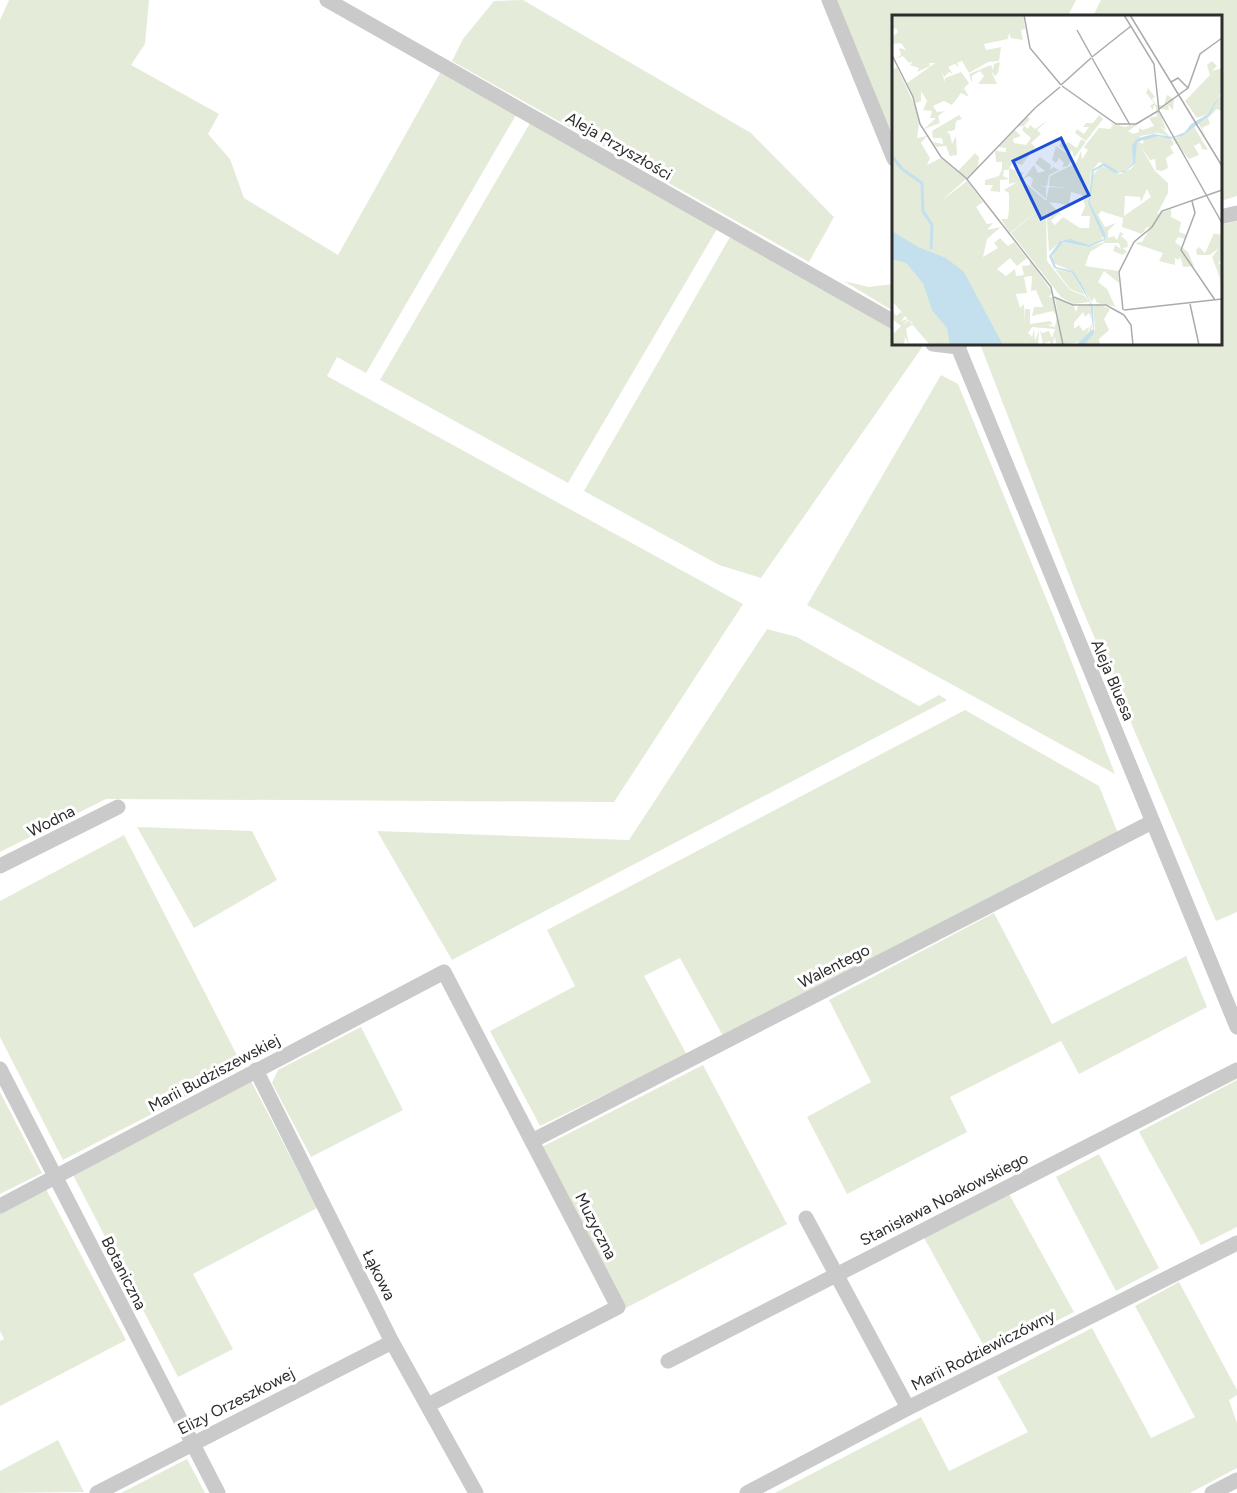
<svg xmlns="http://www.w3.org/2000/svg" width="1237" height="1493" font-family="Figtree,sans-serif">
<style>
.green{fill:#e4ecd9}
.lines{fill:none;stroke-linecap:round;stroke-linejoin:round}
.minor{stroke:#cacaca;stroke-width:15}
.labels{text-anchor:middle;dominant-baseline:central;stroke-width:6;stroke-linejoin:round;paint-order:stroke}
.street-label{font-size:16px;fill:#2d2d2d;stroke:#fff}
.inset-river{fill:none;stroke:#c4dfed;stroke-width:3}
.inset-road{fill:none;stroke:#ababab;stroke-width:1.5}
.view{fill:#1d4ed8;fill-opacity:0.15;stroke:#1d4ed8;stroke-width:3}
.inset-edge{fill:none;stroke:#2d2d2d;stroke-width:3}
</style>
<rect width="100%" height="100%" fill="#fff"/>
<g class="green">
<path d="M9 0H149L145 44 131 65 219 114 208 134 230 159 244 198 338 255 440 73 516 115 366 373 337 357 327 376 743 604 614 802 106 799 0 852V20Z"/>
<path d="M523 0 751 133 834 217 809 262 452 61 463 39 494 1Z"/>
<path d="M836 0H1076L1068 16H894L893 146Z"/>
<path d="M1101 0H1237V196L1221 201 1220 16H1093Z"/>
<path d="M530 123 717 229 568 483 380 380Z"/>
<path d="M1237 221V912L1216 921 1081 606 980 344H1220L1221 225Z"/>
<path d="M730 237 893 330 894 344H918L923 346 761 578 719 565 584 491Z"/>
<path d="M844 281 869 287 893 284V311Z"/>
<path d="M941 375 958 384 1062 637 1115 774 807 605Z"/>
<path d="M767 629 797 637 919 706 939 695 947 700 452 960 377 831 629 840Z"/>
<path d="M965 710 1099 786 1118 833 723 1036 680 958 644 976 687 1055 540 1126 490 1031 575 986 547 930Z"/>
<path d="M137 827 252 831 277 880 194 928Z"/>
<path d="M124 835 243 1067 63 1160 0 1037V901Z"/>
<path d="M994 913 1052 1024 1186 956 1207 1007 1079 1074 1061 1041 950 1097 967 1132 847 1194 807 1117 871 1082 829 1000Z"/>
<path d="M361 1027 403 1110 311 1157 272 1083 278 1070Z"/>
<path d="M703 1065 787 1224 624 1309 540 1148Z"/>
<path d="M1237 1080V1227L1201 1245 1139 1132Z"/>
<path d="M251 1081 317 1208 193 1274 233 1349 178 1377 73 1175Z"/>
<path d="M0 1092 42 1173 0 1194Z"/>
<path d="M1099 1154 1159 1268 1116 1291 1056 1177Z"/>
<path d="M46 1189 126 1340 0 1406V1341L4 1339 0 1331V1213Z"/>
<path d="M1008 1192 1074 1312 989 1355 923 1236Z"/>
<path d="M1179 1282 1237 1390V1395L1229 1400 1237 1423V1468L1190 1493H775L921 1417 949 1471 1028 1432 997 1377 1092 1328 1151 1438 1195 1417 1135 1306Z"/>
<path d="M58 1440 84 1492 0 1493V1471Z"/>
<path d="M187 1459 205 1493H121Z"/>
</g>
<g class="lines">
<g class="minor">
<path d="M327 0 894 322"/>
<path d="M829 0 894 159"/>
<path d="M1220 217 1237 213"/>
<path d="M933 344 958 347 960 344"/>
<path d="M958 347 1237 1027"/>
<path d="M0 866 118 807"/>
<path d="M0 1069 218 1493"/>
<path d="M256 1070 392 1342 476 1493"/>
<path d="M532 1141 1152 822"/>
<path d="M0 1206 444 972 618 1307 428 1405"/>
<path d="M806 1218 908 1408"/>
<path d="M668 1361 1237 1070"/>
<path d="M97 1493 392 1342"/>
<path d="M747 1493 908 1408 1237 1243"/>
<path d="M1212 1493 1237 1480"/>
</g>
</g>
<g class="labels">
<g class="street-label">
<text transform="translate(619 146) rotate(30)">Aleja Przyszłości</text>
<text transform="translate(1113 680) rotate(67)">Aleja Bluesa</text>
<text transform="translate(51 821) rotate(-27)">Wodna</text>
<text transform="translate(834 966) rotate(-27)">Walentego</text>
<text transform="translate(214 1073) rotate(-28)">Marii Budziszewskiej</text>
<text transform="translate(944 1199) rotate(-27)">Stanisława Noakowskiego</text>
<text transform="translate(596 1226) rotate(63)">Muzyczna</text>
<text transform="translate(124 1273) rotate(63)">Botaniczna</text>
<text transform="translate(379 1275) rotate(63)">Łąkowa</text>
<text transform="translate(983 1350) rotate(-27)">Marii Rodziewiczówny</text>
<text transform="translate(236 1401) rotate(-27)">Elizy Orzeszkowej</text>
</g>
</g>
<g transform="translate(892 15)">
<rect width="330" height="330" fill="#fff"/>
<path d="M0 0H131L133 14 129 15 131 25 119 23 117 18 116 24 92 29 94 35 109 32 107 46 96 47 77 58 70 46 65 48 67 53 63 49 56 52 61 59 57 57 52 62 48 53 53 67V63L69 57 77 68 72 73 77 82 69 78 60 90 52 86 41 91 45 97 53 96 46 101 48 108 32 114 44 103H38L40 96 31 95 35 86 29 76V86L24 88 15 68 43 48H37L38 51 25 57 27 53 18 50 21 46 17 48 11 41 3 44 9 40 7 33 14 35 9 28 0 29V22L6 17 4 13 1 15ZM320 46 325 51 320 56 330 53V75L322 88 330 79V96L325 94 316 103 318 109 310 113 313 121 306 107 318 100 321 91 316 99 305 103 293 86 318 60 315 50ZM108 47 106 58 103 61 99 56 105 69H86L92 61 88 56 80 61V68L77 59 99 50 101 55 102 49ZM5 52 23 91 27 108 25 123 35 121 29 128 38 143 35 150 49 143 74 164 48 187 75 166 91 187 84 192 95 209 101 208 95 215 109 212 95 224 91 242 106 233 102 228 108 223 116 231 122 227 135 243 125 251 118 243 105 254 114 261 123 254 124 261 132 260 130 251 138 250V245L160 277 157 282 161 283 170 330 164 328 163 322 160 330 157 326 151 329 148 315 150 318 157 316 160 323 163 314 140 312 136 318 140 322 142 314 143 326 147 315 146 330H38L0 286V55ZM140 261 139 276 144 275 151 292H142L140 301 161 296 165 301 163 312 156 310 161 309 158 306 138 309V294H133V309L132 289 128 293 124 279 135 278 132 262ZM256 73 263 82 260 84 264 90H272L275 80 282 84 281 95 276 90 277 95 267 94 274 115 269 112 278 122 266 118 248 121 246 126 251 129 252 123 266 121 279 124 282 129 278 132 282 138 274 143 276 153 270 156 264 155 263 144 258 145 249 132 263 156 276 168V178L265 199 279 194V202L289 207 287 217 295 220 293 224 286 222 283 227 296 237 302 251 291 252 288 241 287 245 283 243V250L267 246 271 238 242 228 250 227 258 213 255 212 250 219 230 212 231 203 209 196 206 200 213 212 224 208 216 216V223L222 221 225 225 228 217 232 219 229 221 235 226 236 232 231 233 235 237 230 240 221 236 223 230 229 234 227 228H212L198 237 193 251 226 256 227 268 212 256 206 267 215 274 223 291 231 293 205 288 202 282 200 287 180 256 161 248V236L170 227 197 232 212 227 213 218 198 187 200 161 209 151 228 159 239 154 243 147 242 126 241 146 234 155 227 157 207 147 199 157 196 188 211 217 210 226 197 230 170 225 157 237 154 190 155 246 178 275 193 281 198 287 181 289 169 282 119 218 151 191 118 218 109 204H116L117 194V178L112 175 125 167 117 169V153L132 158 128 162 121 157 154 186 157 172 177 173 157 171 158 161 184 148 189 136 190 144 196 135 192 132 207 113 218 114 221 110 217 108 233 112 251 106 236 116 241 119 247 117V113L251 115 262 111 257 103 265 101 264 92 262 90 261 95 258 91 262 88 254 78ZM255 174 259 182 232 201 233 181 248 182 249 187ZM179 177 190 180 193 191 189 201H198L197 213H188L171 202 163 210 159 206 166 199 170 201 157 187 177 190ZM67 100 70 104 64 106 63 115 54 117 58 119 60 129 64 121 65 140 58 141 54 131 44 132 41 127 51 129 50 123H41L40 116ZM207 100 211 104 194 126 183 118 185 114 192 119 197 112H191L194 108H201ZM135 102 138 104 132 111 136 114 138 110 143 114 156 105 145 115 149 119 139 128 143 132 130 150 124 148 127 153 121 147 116 155H112L111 161 117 164 108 165V177L98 176 101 170H93V165L107 161 110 154V147H104L103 136 114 137V133L106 132 123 115 129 121 121 124 122 128 134 130 139 123 130 115 132 111H126ZM301 110 316 135 310 134 308 128 302 131 307 140 297 144 280 124 290 121ZM172 124 173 130 176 127 185 133 189 124 194 127 182 143 180 135 177 139 167 131ZM164 131 181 143 176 151 170 152 172 148 167 143 164 148 160 145ZM83 138 87 142 86 152 75 163 66 156ZM148 142 159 150 158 155 161 152 167 155 157 160 155 171H148L154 172V184L139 171 141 164 137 161 131 164 142 150 146 158 153 156 143 148ZM330 217V245L326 248 330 250V283L328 263 320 242 327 233 318 240H305L304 235 307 232 313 238 322 218 328 220ZM163 254 180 258 193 280 178 274ZM163 283 182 291 184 297 186 291 198 289 200 305 197 298 193 302 191 297 182 308V314L187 310 191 316 197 312 195 320 200 308 199 318 192 326 171 330ZM207 289 218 294 212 304 217 315 207 324 208 330H189L203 315 201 291ZM0 294 4 301 9 297 13 301 9 306 16 304 11 310 17 305 21 309 14 314 17 330 13 322 12 330H0V320L9 311 0 304Z" fill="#e4ecd9" fill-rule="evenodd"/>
<path d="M330 75 318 100 290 121 277 124 266 121 245 127 243 148 233 157 223 158 211 151 202 156 198 187 213 218V225L197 232 171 227 160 241 164 252 181 256 189 268 201 292 202 318 193 329 184 330 201 314 198 287 180 258 162 253 157 241 168 226 178 224 197 230 212 224 196 188 200 155 212 148 227 157 234 155 241 147 240 130 246 123 262 119 281 122 293 117 299 109 316 99ZM0 216 26 232 54 243 72 257 111 330H58L55 313 40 295 31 268 14 248 0 244Z" fill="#c4dfed"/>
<path class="inset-river" d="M0 141 10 154 30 168 31 196 40 210 39 234"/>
<path class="inset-road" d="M132 0 138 33 169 70M232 0 262 49 267 96M238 0 330 151M185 15 200 42M0 40 21 82 28 109 49 142 74 163 159 272 171 330M200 42 239 11M200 43 238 110M279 67 286 63 296 73M169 70 199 43M170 71 224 109H244L266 96M267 94 296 73 308 39 330 23M267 96 330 208M75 164 143 93 168 72M300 186 303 198 289 235 323 285M162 282 181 290H214L232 300M298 289 307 330M231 295 227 257 242 227 260 212 270 196 330 175M232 295 330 284M232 300 239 310 241 330"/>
<path class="view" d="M169 123 197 180 149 204 121 146Z"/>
<rect width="330" height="330" class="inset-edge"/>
</g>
</svg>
